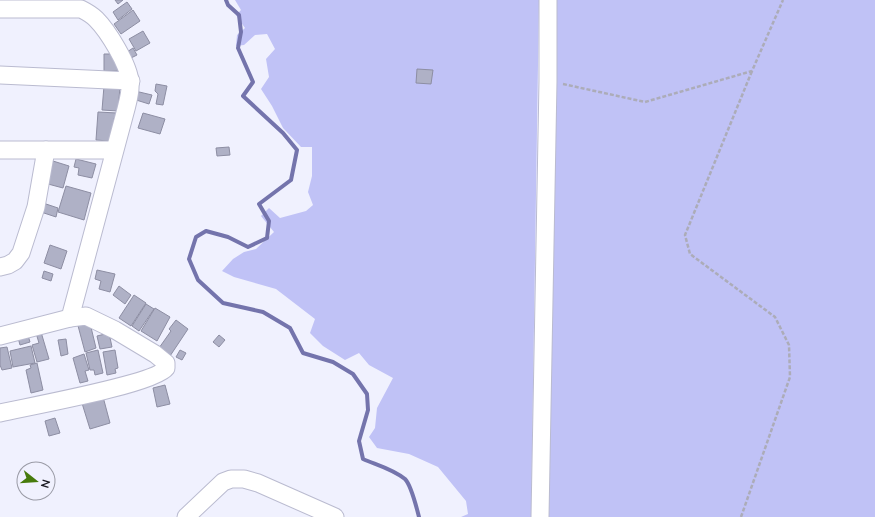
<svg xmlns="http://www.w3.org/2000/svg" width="875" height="517" font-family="'Nunito Sans',sans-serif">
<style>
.green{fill:#c0c2f6}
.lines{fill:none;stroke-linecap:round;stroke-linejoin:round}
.stream{stroke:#7474ac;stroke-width:4}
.building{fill:#afb1c6;stroke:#8d8ea3}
.minor-casing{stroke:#babbd0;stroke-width:19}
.path{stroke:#acacb8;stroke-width:2.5;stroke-dasharray:4 2;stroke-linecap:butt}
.minor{stroke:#fff;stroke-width:17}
</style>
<rect width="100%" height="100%" fill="#f0f1fe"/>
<g class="green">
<path d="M235 0H539L531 517H461L468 514 466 501 438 467 409 454 377 448 369 437 375 428 377 408 393 378 369 365 359 353 345 360 323 346 310 333 315 319 276 289 234 277 222 271 233 259 244 252 256 249 274 232 261 216 269 208 280 218 306 211 313 205 308 192 312 176V147H301L283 128 272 106 261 89 269 77 266 59 275 49 267 34 255 35 244 45 236 46 237 35 245 28 236 15 241 10Z"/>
<path d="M553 0H875V517H549Z"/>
</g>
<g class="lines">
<path class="stream" d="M226 0 228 5 239 15 241 32 238 48 253 82 243 96 283 133 297 150 291 180 259 204 269 221 267 238 248 247 228 237 206 231 196 237 189 259 198 280 223 303 263 312 290 328 303 353 333 362 353 374 367 394 368 410 359 441 363 459C377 465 393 469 405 479 411 485 417 509 419 517"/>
</g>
<g class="building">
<path d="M115 0H123L118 4Z"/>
<path d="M127 2 132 9 118 20 113 12Z"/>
<path d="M133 10 140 21 121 34 114 24Z"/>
<path d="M143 31 150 43 136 51 129 39Z"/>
<path d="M133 48 137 55 131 58 127 52Z"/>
<path d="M104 54H113L119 71H104Z"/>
<path d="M417 69 433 70 431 84 416 83Z"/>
<path d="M156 84 167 86 163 105 156 104 158 94 155 91Z"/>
<path d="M104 86 120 87 118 111 102 110Z"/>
<path d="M135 91 152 95 149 104 133 99Z"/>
<path d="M98 112 117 113V117L114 118V132L108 141 96 140Z"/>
<path d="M143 113 165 119 160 134 138 128Z"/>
<path d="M229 147 230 155 217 156 216 148Z"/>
<path d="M76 159 96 164 92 178 78 175 79 168 74 167Z"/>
<path d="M53 161 69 166 63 188 48 184Z"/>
<path d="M66 186 91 193 84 220 58 212Z"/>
<path d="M43 203 58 208 56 217 41 212Z"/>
<path d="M50 245 67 251 61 269 44 263Z"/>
<path d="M97 270 115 274 110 292 99 289 101 281 95 279Z"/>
<path d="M44 271 53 274 51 281 42 278Z"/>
<path d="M119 286 131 295 125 304 113 295Z"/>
<path d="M134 295 146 303 131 326 119 318Z"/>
<path d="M146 304 154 309 139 331 132 326Z"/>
<path d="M155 308 170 317 157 341 141 331Z"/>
<path d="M89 319 96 348 85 352 77 322Z"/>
<path d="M176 320 188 329 170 356 159 348 171 331 169 329Z"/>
<path d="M27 332 30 342 20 345 17 334Z"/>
<path d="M41 332 49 359 37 362 32 345 39 343 36 333Z"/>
<path d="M109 333 112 347 100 349 97 336Z"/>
<path d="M219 335 225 340 219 347 213 342Z"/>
<path d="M66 339 68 354 61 356 58 340Z"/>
<path d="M31 346 35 363 13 367 10 351Z"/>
<path d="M7 347 12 368 2 370 0 365V348Z"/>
<path d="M98 350 103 373 95 375 94 370H90L86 353Z"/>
<path d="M115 350 118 368 115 369 116 373 107 375 103 352Z"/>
<path d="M180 350 186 353 182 360 176 357Z"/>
<path d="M84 354 89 370 85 371 88 381 80 383 73 358Z"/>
<path d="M37 363 43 390 31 393 26 370 31 368 30 365Z"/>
<path d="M165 385 170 404 157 407 153 388Z"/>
<path d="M102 393 110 423 90 429 81 400Z"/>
<path d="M55 418 60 433 49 436 45 421Z"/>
</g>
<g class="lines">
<defs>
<g id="minor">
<path d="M0 9H81C87 12 92 15 96 19 108 31 129 65 130 82 131 91 128 101 126 109L70 318 0 336"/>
<path d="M0 75 131 81"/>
<path d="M0 150H114"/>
<path d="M0 267 8 265 15 261 21 253 36 207 46 150"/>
<path d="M0 413C26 407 155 384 166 368V363L155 354 115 330 86 316 70 318"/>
<path d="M186 517 223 482 231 479H244L258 483 335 517"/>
<path d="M540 517 548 81V0"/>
</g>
</defs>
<use href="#minor" class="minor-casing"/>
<g class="path">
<path d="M563 84 645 102 752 71 783 0"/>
<path d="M741 517 790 377 789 345 775 317 690 254 685 235 752 71"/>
</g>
<use href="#minor" class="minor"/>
</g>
<g transform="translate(36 481) rotate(107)"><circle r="19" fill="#f0f1fe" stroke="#9a9ba6"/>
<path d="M0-3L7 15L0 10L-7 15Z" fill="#477b0c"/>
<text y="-6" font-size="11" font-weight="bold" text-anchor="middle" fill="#191921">N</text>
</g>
</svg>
